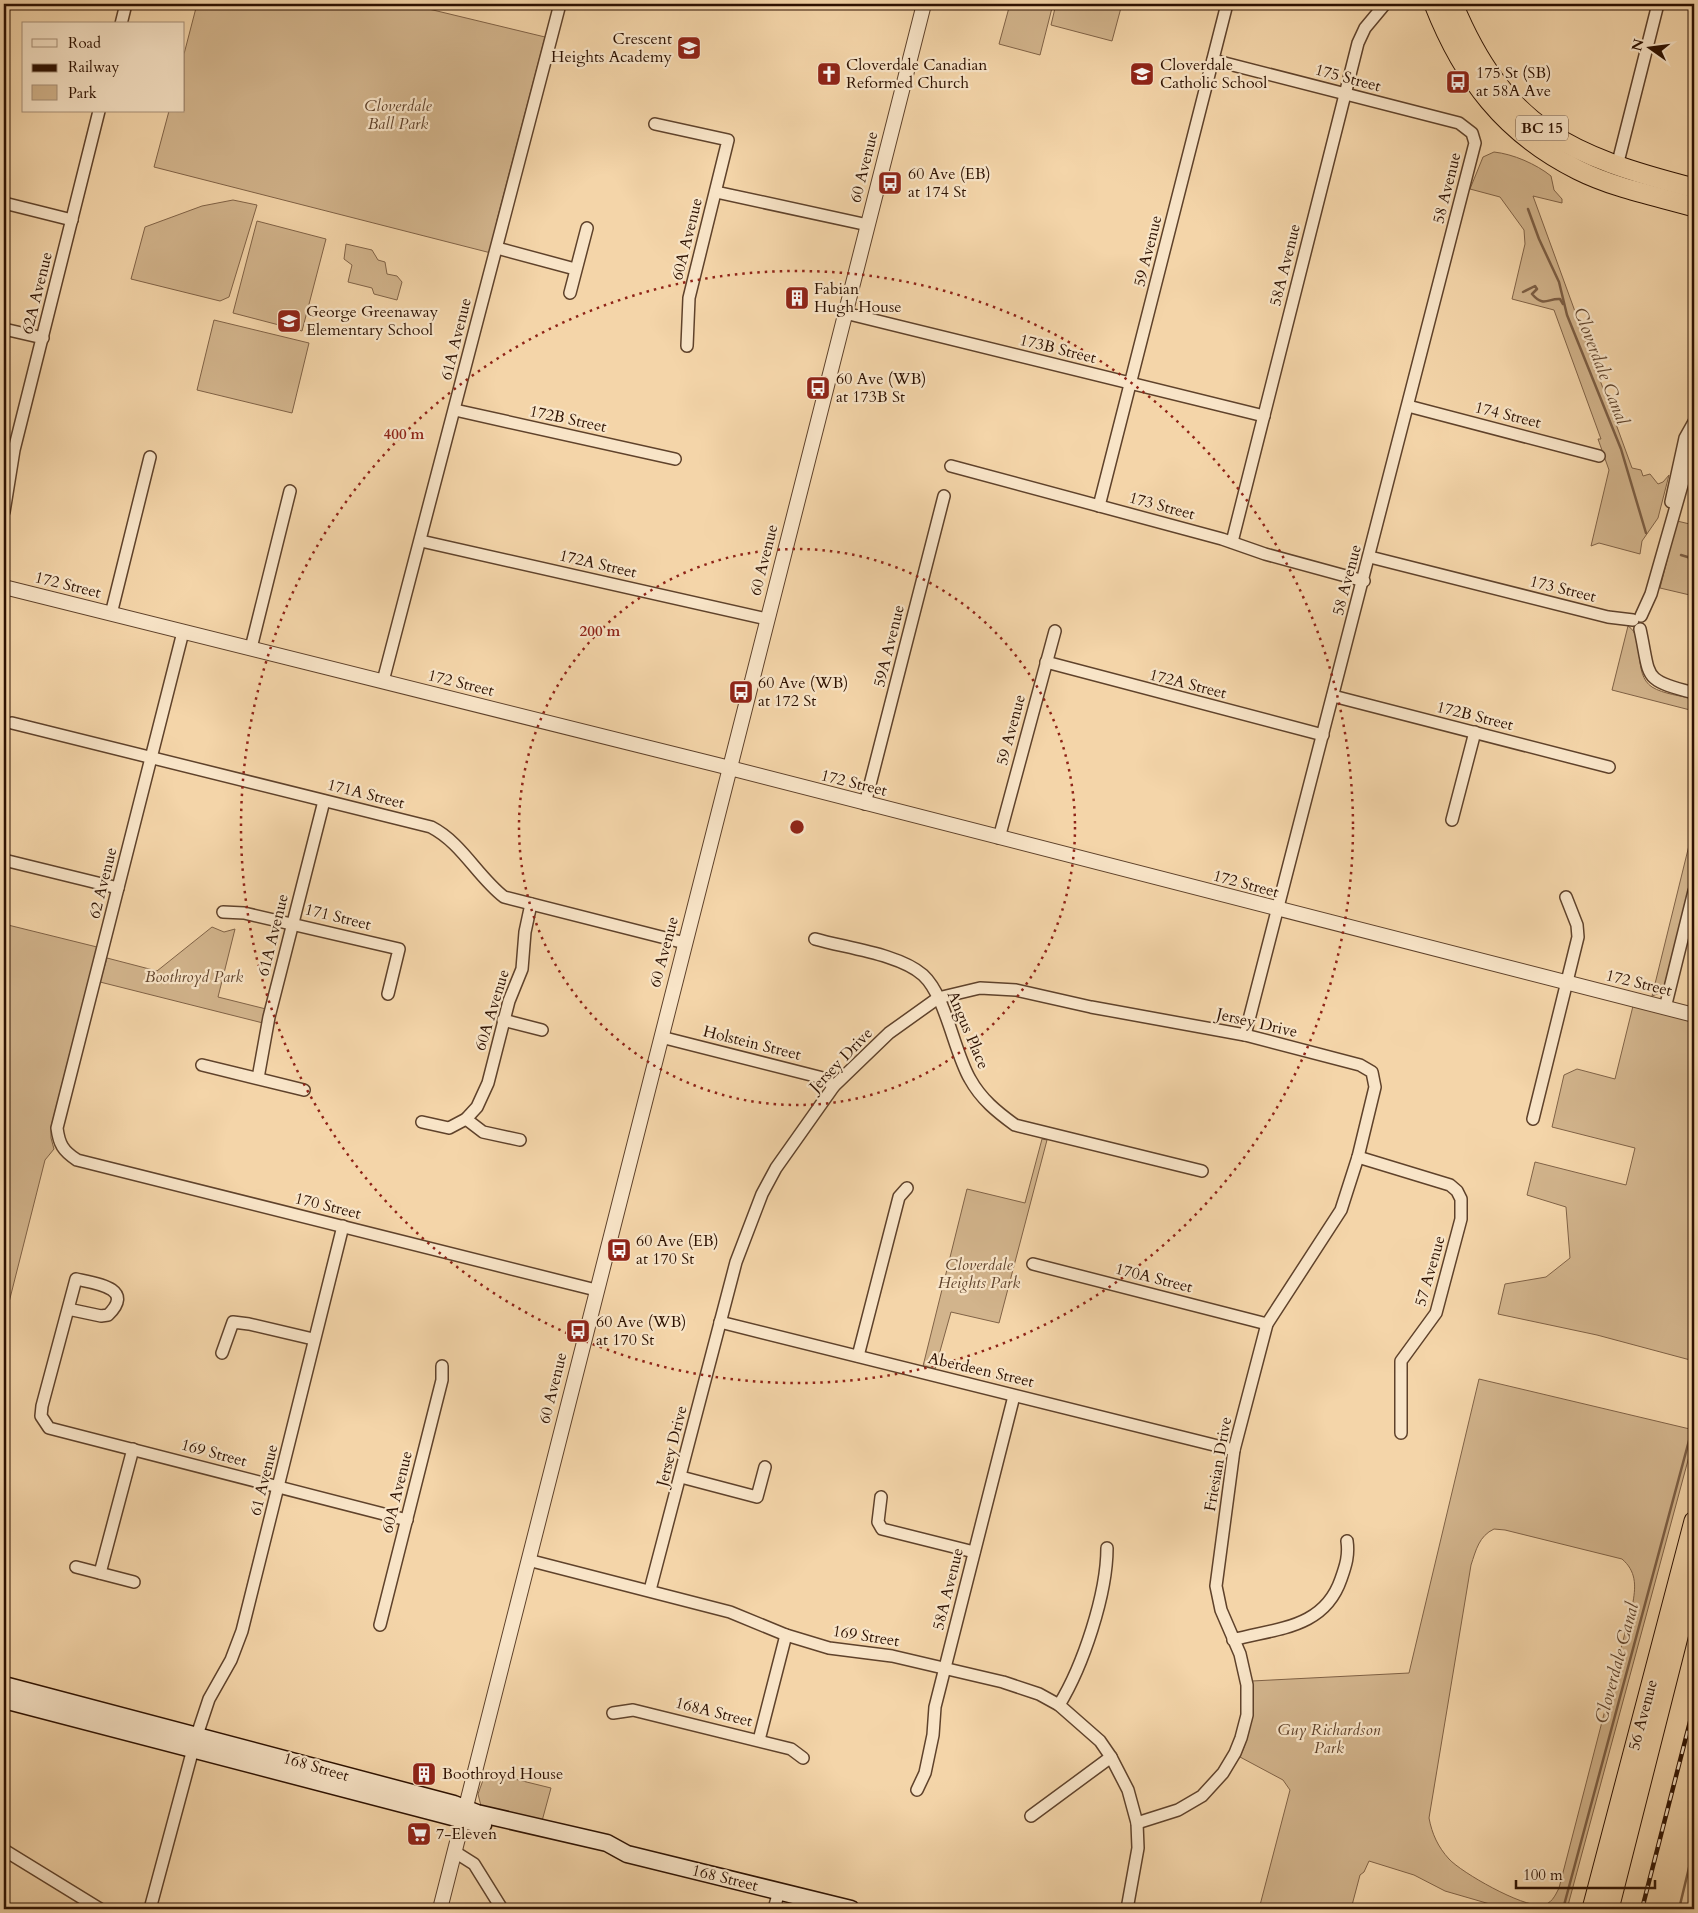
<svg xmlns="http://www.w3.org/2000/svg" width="1698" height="1913" font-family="Cardo,serif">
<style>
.green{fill:#d2b48c;stroke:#806246;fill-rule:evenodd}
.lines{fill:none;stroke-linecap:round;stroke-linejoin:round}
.stream{stroke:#7c5e44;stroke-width:2.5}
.minor-casing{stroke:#5f422b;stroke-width:14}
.tertiary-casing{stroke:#5f422b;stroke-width:16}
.secondary-casing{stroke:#2d1101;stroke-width:19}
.trunk-casing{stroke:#2d1101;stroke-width:21}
.minor{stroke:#f8e4c7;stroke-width:11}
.tertiary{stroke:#f8e4c7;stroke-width:14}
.secondary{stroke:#f8e4c7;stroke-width:16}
.trunk{stroke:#f4d5a9;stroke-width:19}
.rail-casing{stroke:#2d1101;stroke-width:4.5}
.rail{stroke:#f8e4c7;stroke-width:2.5;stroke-dasharray:8;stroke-linecap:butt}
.ring{fill:none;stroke:#8f2418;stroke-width:2.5;stroke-dasharray:2.5 5}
.labels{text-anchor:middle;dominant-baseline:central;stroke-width:4.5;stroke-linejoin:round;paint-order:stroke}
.shield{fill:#f8e4c7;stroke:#6a503c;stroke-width:1}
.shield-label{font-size:15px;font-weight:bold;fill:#2d1101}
.poi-label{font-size:16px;fill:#2d1101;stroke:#f8e4c7;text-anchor:start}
.street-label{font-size:16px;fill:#2d1101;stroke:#f8e4c7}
.park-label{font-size:16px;font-style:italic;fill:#5f422b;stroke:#f8e4c7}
.water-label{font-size:18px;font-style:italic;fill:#61452d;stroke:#f8e4c7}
.centre{fill:#8f2418;stroke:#f8e4c7;stroke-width:2.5}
.ring-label{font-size:15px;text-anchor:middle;font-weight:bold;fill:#8f2418;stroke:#f8e4c7;stroke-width:4.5;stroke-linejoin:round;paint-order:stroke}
</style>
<rect width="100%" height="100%" fill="#f4d5a9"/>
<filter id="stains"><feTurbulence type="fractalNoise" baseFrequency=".004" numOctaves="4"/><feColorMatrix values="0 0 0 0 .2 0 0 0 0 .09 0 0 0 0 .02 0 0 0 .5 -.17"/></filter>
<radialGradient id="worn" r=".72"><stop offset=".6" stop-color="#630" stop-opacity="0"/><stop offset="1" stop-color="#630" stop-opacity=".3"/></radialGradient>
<g class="green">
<path d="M197 4H408L545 37 497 220 491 253 154 167 169 111H184V54Z"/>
<path d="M1010 4H1053L1040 55 999 44Z"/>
<path d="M1056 4H1122L1112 41 1051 25Z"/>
<path d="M1494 152C1513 154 1536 164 1551 176L1554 190 1562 199V203L1533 196 1632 468 1641 470 1643 476 1650 474 1658 484 1663 482 1669 475 1658 518 1642 541 1640 554 1599 543 1591 546 1609 470 1598 439H1601L1554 310 1512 299 1525 244 1524 230 1500 197 1470 189 1483 157Z"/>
<path d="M233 200 257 205 229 297 220 301 131 279 145 227 202 206Z"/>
<path d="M257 221 326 239 302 331 233 313Z"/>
<path d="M346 244 372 250 378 260 385 262 387 274 397 276 402 282 397 300 374 294 372 288 348 282 352 265 344 259Z"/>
<path d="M214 320 309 343 292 413 197 390Z"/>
<path d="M1677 521 1694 525V596L1660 588Z"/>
<path d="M1628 626C1646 637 1632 674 1652 687 1663 694 1682 696 1694 699V711L1612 690Z"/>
<path d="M1694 825V868L1664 987 1660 993 1652 996Z"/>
<path d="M4 924 97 947 51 1127V1138L54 1149 45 1160 4 1322Z"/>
<path d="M212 927 224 932 235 929 218 997 266 1009 263 1023 100 982 107 958 157 971Z"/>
<path d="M1633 1006 1694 1021V1361L1597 1335 1498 1314 1505 1284 1546 1277 1570 1258 1566 1207 1527 1195 1535 1162 1626 1185 1635 1148 1552 1127 1564 1075 1577 1069 1615 1079Z"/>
<path d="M1042 1139 1047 1140 999 1323 951 1312 935 1369 923 1366 967 1189 1025 1203Z"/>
<path d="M1479 1379 1694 1430V1438L1567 1909H1507L1445 1891 1414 1875 1369 1861 1364 1872 1360 1875 1351 1909H1259L1290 1790 1283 1780 1240 1757C1251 1732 1255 1709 1252 1681L1409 1673ZM1494 1529 1505 1530 1622 1559C1636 1571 1636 1585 1633 1602L1559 1888C1555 1896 1551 1905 1541 1905 1522 1907 1462 1873 1449 1859 1438 1847 1432 1834 1429 1818L1471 1565C1476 1550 1479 1536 1494 1529Z"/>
<path d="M486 1772 551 1788 542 1821 481 1806 478 1794Z"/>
</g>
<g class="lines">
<g class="stream">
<path d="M1528 209 1539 239 1559 282 1567 315 1621 449 1646 533"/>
<path d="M1523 292 1535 286 1537 289 1532 294C1544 308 1548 298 1560 299L1563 304"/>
<path d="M1681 555 1694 559"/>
<path d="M1563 1909 1694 1422"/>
<path d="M1679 1909 1694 1847"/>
</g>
<defs>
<g id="minor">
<path d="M121 24 126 4"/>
<path d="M1213 60 1459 123 1472 133 1475 143 1245 1035"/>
<path d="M655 124 728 140 689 298 687 346"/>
<path d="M1617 166 1658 4"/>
<path d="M716 192 868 225"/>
<path d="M4 203 72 220"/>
<path d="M497 248 575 269"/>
<path d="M570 293 587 228"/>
<path d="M845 313 1264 416"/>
<path d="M4 329 43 338"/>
<path d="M1408 406 1599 456"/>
<path d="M455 410 675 459"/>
<path d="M951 466 1222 539 1265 554 1364 581"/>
<path d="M1671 502 1685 438 1694 422"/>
<path d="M1099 506 1227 4"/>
<path d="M4 512 14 450 99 111"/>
<path d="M421 541 767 619"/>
<path d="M1232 542 1358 43 1365 28 1385 4"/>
<path d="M1370 557 1608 617 1633 620"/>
<path d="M111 614 150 457"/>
<path d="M1641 616 1651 594 1694 443"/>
<path d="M1640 629C1651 679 1641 679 1694 693"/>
<path d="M183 632 57 1128C59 1144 63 1151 77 1160L596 1290"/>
<path d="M251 648 290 491"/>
<path d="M1046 662 1323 735"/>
<path d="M383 681 560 4"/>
<path d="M1333 696 1609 767"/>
<path d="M12 723 431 827C462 843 477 876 504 897L685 943"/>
<path d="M865 804 944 496"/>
<path d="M1452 820 1475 732"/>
<path d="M999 838 1055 631"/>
<path d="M4 860 118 888"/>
<path d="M223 912 244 913 399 949 388 994"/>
<path d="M815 939C846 948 899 954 923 975 946 996 954 1052 970 1079 981 1099 997 1112 1015 1125L1202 1171"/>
<path d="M1665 1008 1694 891"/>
<path d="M503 1020 542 1030"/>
<path d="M661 1037 823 1078 834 1086"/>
<path d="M202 1065 304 1090"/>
<path d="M258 1078 269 1017 324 801"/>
<path d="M466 1119 483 1132 520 1140"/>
<path d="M1533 1119 1578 937 1577 925 1566 897"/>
<path d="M422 1122 449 1128 466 1119 477 1107 488 1083 509 1001 522 969 525 932 531 904"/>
<path d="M1358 1157 1450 1185 1457 1191 1461 1199V1219L1436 1313 1401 1361V1433"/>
<path d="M1033 1264 1267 1324"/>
<path d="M68 1309 101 1316 108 1315C136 1288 95 1283 76 1279L42 1406 41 1416 49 1428 407 1520"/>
<path d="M720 1322 1234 1450"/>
<path d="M222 1353 233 1322 249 1324 313 1339"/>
<path d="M858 1356 899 1197 907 1188"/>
<path d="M681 1477 757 1497 765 1467"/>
<path d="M881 1497 878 1522 882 1529 974 1552"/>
<path d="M528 1560 730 1612 786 1635 829 1648 892 1656 1003 1682 1039 1694 1059 1705 1100 1741 1111 1757 1128 1790 1137 1823 1138 1848 1127 1909"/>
<path d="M76 1567 134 1582"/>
<path d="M100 1573 133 1449"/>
<path d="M650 1590 736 1262 762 1194 776 1168 834 1086 889 1033 938 998 980 988 1016 990 1091 1007 1245 1035 1360 1065 1372 1072 1375 1087 1358 1157 1341 1210 1267 1324 1234 1450 1216 1586 1221 1610 1240 1654 1247 1685V1715L1241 1738 1235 1753 1223 1773 1202 1796 1178 1810 1137 1823"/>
<path d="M380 1625 442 1380V1366"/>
<path d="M1233 1640C1276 1628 1324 1629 1341 1579 1346 1565 1349 1555 1347 1541"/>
<path d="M1059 1705C1083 1666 1107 1594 1107 1548"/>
<path d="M613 1713 633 1710 791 1749 803 1758"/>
<path d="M197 1735 209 1699 231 1660 242 1631 343 1226"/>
<path d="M759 1740 786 1635"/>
<path d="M917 1790 925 1773 933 1735 935 1707 1014 1396"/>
<path d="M1031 1816 1111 1757"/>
<path d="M4 1850 100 1909"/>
<path d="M455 1852 474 1864 502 1909"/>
<path d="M150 1909 193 1749"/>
<path d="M774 1909 779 1891"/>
</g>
<g id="tertiary">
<path d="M4 587 718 765 1694 1015"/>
<path d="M440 1909 924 4"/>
</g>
<g id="secondary">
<path d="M4 1685 454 1804 477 1813 607 1843 627 1854 851 1909"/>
<path d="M4 1700 483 1825"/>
</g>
<g id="trunk">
<path d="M1434 4C1463 78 1505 134 1578 170 1614 188 1656 196 1694 207"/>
<path d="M1453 4C1505 129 1570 156 1694 188"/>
<path d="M1592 1909 1694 1521"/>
<path d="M1609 1909 1694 1574"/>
</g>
</defs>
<use href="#minor" class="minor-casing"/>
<use href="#tertiary" class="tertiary-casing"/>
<use href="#secondary" class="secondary-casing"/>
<use href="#trunk" class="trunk-casing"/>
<use href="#minor" class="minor"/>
<use href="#tertiary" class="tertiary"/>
<use href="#secondary" class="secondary"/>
<use href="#trunk" class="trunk"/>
<defs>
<path id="rail" d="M1642 1909 1694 1706"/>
</defs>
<use href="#rail" class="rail-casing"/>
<use href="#rail" class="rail"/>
</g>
<g class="ring">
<circle cx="797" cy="827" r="278"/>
<circle cx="797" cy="827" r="556"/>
</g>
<defs>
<symbol id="school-square" viewBox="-11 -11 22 22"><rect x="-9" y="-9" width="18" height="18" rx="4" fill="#8f2418" stroke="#f8e4c7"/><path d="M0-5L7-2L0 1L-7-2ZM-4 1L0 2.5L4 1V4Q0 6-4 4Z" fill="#fff"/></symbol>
<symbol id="church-square" viewBox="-11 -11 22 22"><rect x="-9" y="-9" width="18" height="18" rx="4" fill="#8f2418" stroke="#f8e4c7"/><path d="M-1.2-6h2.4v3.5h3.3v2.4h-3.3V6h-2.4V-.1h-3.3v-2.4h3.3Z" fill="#fff"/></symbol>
<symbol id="bus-square" viewBox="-11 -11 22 22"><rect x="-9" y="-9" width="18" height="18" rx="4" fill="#8f2418" stroke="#f8e4c7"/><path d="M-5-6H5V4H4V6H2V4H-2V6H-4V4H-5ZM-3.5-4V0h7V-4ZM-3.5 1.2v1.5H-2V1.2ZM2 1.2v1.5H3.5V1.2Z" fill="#fff"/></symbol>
<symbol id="building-square" viewBox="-11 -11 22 22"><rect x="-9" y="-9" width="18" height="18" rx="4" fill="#8f2418" stroke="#f8e4c7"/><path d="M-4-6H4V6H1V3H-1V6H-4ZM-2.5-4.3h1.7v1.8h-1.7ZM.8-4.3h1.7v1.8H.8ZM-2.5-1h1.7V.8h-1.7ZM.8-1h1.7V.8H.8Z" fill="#fff"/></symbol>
<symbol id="supermarket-square" viewBox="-11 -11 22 22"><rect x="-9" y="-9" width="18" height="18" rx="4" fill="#8f2418" stroke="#f8e4c7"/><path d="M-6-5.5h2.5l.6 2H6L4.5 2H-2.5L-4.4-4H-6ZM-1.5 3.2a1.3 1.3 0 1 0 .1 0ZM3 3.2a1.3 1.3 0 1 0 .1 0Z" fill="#fff"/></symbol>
</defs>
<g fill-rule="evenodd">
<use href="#school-square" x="675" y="34" width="28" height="28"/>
<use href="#church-square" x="815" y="60" width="28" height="28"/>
<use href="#school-square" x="1128" y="60" width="28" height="28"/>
<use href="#bus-square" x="1444" y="68" width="28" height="28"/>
<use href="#bus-square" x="876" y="169" width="28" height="28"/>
<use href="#building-square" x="783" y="284" width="28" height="28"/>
<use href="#school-square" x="275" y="307" width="28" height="28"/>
<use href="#bus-square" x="804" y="374" width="28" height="28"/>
<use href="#bus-square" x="727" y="678" width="28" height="28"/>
<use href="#bus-square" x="605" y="1236" width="28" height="28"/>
<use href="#bus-square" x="564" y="1317" width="28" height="28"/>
<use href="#building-square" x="410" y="1760" width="28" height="28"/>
<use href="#supermarket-square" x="405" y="1820" width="28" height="28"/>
</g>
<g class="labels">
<rect class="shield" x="1516" y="115.5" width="52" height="25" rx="4"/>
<g class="shield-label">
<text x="1542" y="128">BC 15</text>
</g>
<g class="poi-label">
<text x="672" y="39" text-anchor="end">Crescent<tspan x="672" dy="18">Heights Academy</tspan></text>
<text x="846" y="65">Cloverdale Canadian<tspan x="846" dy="18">Reformed Church</tspan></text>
<text x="1160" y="65">Cloverdale<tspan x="1160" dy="18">Catholic School</tspan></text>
<text x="1476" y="73">175 St (SB)<tspan x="1476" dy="18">at 58A Ave</tspan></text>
<text x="908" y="174">60 Ave (EB)<tspan x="908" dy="18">at 174 St</tspan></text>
<text x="814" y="289">Fabian<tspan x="814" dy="18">Hugh House</tspan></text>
<text x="306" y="312">George Greenaway<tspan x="306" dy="18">Elementary School</tspan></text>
<text x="836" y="379">60 Ave (WB)<tspan x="836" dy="18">at 173B St</tspan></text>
<text x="758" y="683">60 Ave (WB)<tspan x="758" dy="18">at 172 St</tspan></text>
<text x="636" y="1241">60 Ave (EB)<tspan x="636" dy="18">at 170 St</tspan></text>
<text x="596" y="1322">60 Ave (WB)<tspan x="596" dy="18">at 170 St</tspan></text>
<text x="442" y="1774">Boothroyd House</text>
<text x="436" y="1834">7-Eleven</text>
</g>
<g class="street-label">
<text transform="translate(1348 78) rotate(15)">175 Street</text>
<text transform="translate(864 167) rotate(-76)">60 Avenue</text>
<text transform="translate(1447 188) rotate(-76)">58 Avenue</text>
<text transform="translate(687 239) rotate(-76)">60A Avenue</text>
<text transform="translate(1148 251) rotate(-76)">59 Avenue</text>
<text transform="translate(1285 265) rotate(-76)">58A Avenue</text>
<text transform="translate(37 293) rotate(-76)">62A Avenue</text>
<text transform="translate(456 339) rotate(-76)">61A Avenue</text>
<text transform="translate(1058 349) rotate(14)">173B Street</text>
<text transform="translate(1508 415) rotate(14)">174 Street</text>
<text transform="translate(568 419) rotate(12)">172B Street</text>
<text transform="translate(1162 506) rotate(15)">173 Street</text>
<text transform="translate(764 560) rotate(-76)">60 Avenue</text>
<text transform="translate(598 564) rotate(13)">172A Street</text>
<text transform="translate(1347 580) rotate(-75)">58 Avenue</text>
<text transform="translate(68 585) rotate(14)">172 Street</text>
<text transform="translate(1563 589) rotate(14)">173 Street</text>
<text transform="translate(889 646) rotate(-76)">59A Avenue</text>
<text transform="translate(461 683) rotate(14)">172 Street</text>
<text transform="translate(1188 684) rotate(14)">172A Street</text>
<text transform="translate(1475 716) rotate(14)">172B Street</text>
<text transform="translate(1011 730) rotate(-75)">59 Avenue</text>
<text transform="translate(854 783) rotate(14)">172 Street</text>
<text transform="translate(366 794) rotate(14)">171A Street</text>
<text transform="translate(103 883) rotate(-76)">62 Avenue</text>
<text transform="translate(1246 884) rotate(15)">172 Street</text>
<text transform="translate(338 917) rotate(14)">171 Street</text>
<text transform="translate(273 935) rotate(-76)">61A Avenue</text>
<text transform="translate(664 952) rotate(-75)">60 Avenue</text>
<text transform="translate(1639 983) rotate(14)">172 Street</text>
<text transform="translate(492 1010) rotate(-73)">60A Avenue</text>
<text transform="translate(1257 1023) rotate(13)">Jersey Drive</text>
<text transform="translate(968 1030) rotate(67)">Angus Place</text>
<text transform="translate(752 1043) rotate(14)">Holstein Street</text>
<text transform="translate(841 1060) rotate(-46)">Jersey Drive</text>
<text transform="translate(328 1206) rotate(14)">170 Street</text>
<text transform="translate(1430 1271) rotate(-74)">57 Avenue</text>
<text transform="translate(1154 1278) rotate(14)">170A Street</text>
<text transform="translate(981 1370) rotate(13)">Aberdeen Street</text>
<text transform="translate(553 1388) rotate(-76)">60 Avenue</text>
<text transform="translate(672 1446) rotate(-76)">Jersey Drive</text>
<text transform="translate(214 1453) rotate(15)">169 Street</text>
<text transform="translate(1218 1464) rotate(-80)">Friesian Drive</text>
<text transform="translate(264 1480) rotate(-76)">61 Avenue</text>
<text transform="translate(397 1492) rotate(-76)">60A Avenue</text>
<text transform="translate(948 1589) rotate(-76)">58A Avenue</text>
<text transform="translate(866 1636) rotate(9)">169 Street</text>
<text transform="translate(714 1712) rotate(14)">168A Street</text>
<text transform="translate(1643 1715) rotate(-75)">56 Avenue</text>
<text transform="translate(316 1767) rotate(16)">168 Street</text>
<text transform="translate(725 1878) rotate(14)">168 Street</text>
</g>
<g class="park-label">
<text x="398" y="106">Cloverdale<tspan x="398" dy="18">Ball Park</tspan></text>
<text x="194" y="977">Boothroyd Park</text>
<text x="979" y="1265">Cloverdale<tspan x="979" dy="18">Heights Park</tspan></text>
<text x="1329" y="1730">Guy Richardson<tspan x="1329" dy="18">Park</tspan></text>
</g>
<g class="water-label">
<text transform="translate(1601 366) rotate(69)">Cloverdale Canal</text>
<text transform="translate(1617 1663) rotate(-75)">Cloverdale Canal</text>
</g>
</g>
<circle cx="797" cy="827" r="8" class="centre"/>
<g class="ring-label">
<text x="404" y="439">400 m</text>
<text x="600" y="636">200 m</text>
</g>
<rect width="1698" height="1913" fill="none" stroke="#f4d5a9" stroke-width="20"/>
<rect x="5" y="5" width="1688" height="1903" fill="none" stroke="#2d1101" stroke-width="2.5"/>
<rect x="10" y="10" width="1678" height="1893" fill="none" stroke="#2d1101"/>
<rect x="22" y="22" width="162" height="90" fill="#f8e4c7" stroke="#a79078"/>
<rect x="32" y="39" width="25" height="8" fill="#f8e4c7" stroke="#a79078"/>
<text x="68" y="48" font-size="15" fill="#2d1101">Road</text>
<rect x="32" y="64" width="25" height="8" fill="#2d1101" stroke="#a79078"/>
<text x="68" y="72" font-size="15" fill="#2d1101">Railway</text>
<rect x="32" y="85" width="25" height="15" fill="#d2b48c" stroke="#a79078"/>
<text x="68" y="98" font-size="15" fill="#2d1101">Park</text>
<g transform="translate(1650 48) rotate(284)" stroke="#f8e4c7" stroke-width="4" paint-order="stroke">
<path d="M0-4L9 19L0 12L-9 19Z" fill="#2d1101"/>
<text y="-8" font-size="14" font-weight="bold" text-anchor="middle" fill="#2d1101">N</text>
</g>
<path d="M1516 1880v8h139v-8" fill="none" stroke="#2d1101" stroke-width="2.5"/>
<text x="1523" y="1880" font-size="15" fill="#2d1101" stroke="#f8e4c7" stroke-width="4" paint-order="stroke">100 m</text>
<rect width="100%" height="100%" filter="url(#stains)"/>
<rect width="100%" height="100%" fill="url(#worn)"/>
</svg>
